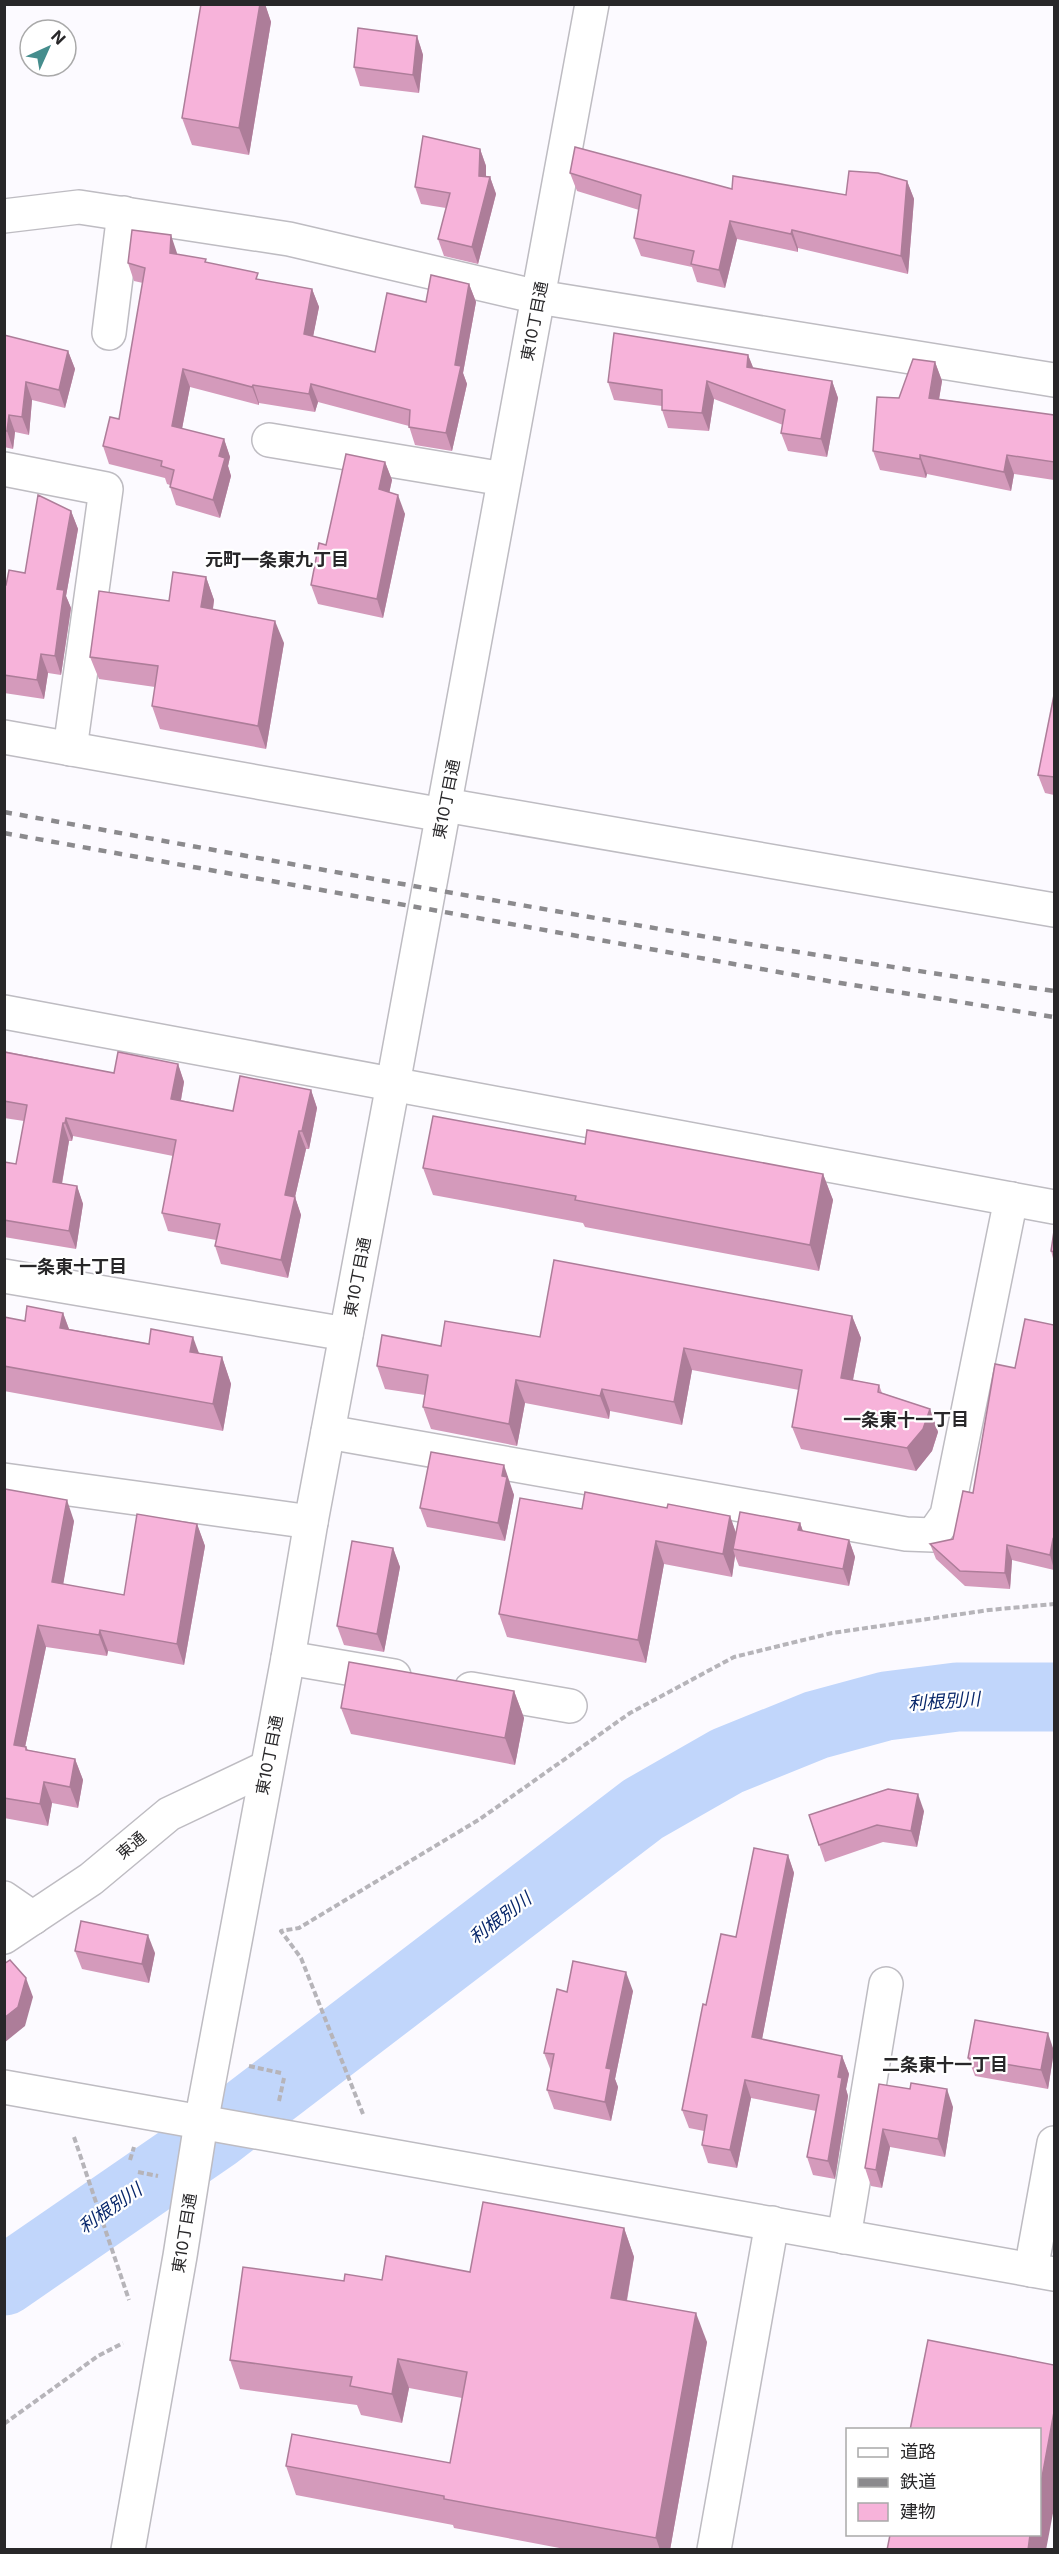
<svg xmlns="http://www.w3.org/2000/svg" width="1059" height="2554" font-family="Inter,'Noto Sans JP',sans-serif">
<style>
.lines{fill:none;stroke-linecap:round;stroke-linejoin:round}
.river{stroke:#c1d6fb;stroke-width:69}
.minor-casing{stroke:#bebcc2;stroke-width:36}
.path{stroke:#b6b4b9;stroke-width:4;stroke-dasharray:6 3;stroke-linecap:butt}
.minor{stroke:#fff;stroke-width:33}
.rail{stroke:#8b8a8d;stroke-width:4.5;stroke-dasharray:8 8;stroke-linecap:butt}
.wall{fill:#d49abb}
.shaded-wall{fill:#ad7d99}
.building{fill:#f7b3da;stroke:#ad7d99;stroke-width:1.5}
.labels{text-anchor:middle;dominant-baseline:central;stroke-width:4.5;stroke-linejoin:round;paint-order:stroke}
.street-label{font-size:16px;fill:#282729;stroke:#fff}
.neighbourhood-label{font-size:18px;font-weight:bold;fill:#282729;stroke:#fff}
.water-label{font-size:18px;font-style:italic;fill:#07266a;stroke:#fff}
</style>
<rect width="100%" height="100%" fill="#fcfaff"/>
<g class="lines">
<path class="river" d="M4 2281 216 2135 643 1809 727 1761 816 1725 886 1706 957 1697H1054"/>
<defs>
<g id="minor">
<path d="M4 216 79 207 289 239 538 297 1054 380"/>
<path d="M109 333 124 213"/>
<path d="M269 440 504 479"/>
<path d="M4 469 106 489 70 749"/>
<path d="M4 737 443 815"/>
<path d="M445 805 1054 910"/>
<path d="M4 1012 1054 1207"/>
<path d="M4 1276 346 1334"/>
<path d="M328 1432 906 1534 933 1535 947 1515 1011 1199"/>
<path d="M4 1480 311 1522"/>
<path d="M288 1658 394 1676"/>
<path d="M471 1689 570 1706"/>
<path d="M4 1898 33 1918"/>
<path d="M4 1937 91 1879 169 1814 266 1768"/>
<path d="M4 2087 1054 2274"/>
<path d="M844 2237 886 1984"/>
<path d="M1031 2270 1054 2143"/>
<path d="M128 2550 180 2256 201 2123 288 1658 311 1522 393 1084 592 4"/>
<path d="M714 2550 772 2223"/>
</g>
</defs>
<use href="#minor" class="minor-casing"/>
<g class="path">
<path d="M249 2066 281 2073"/>
<path d="M279 2101 284 2078"/>
<path d="M363 2114 301 1958 281 1931 299 1928 480 1819 630 1713 734 1657 832 1633 989 1610 1054 1604"/>
<path d="M74 2137 129 2300"/>
<path d="M130 2160 134 2147"/>
<path d="M138 2172 158 2176"/>
<path d="M4 2424 98 2356 123 2343"/>
</g>
<use href="#minor" class="minor"/>
<g class="rail">
<path d="M4 812C354 875 703 941 1054 991"/>
<path d="M4 833 834 982 1054 1017"/>
</g>
</g>
<g class="wall">
<path d="M201 4H265L271 22 249 155 192 145 182 118Z"/>
<path d="M417 36 423 55 419 93 360 86 354 67Z"/>
<path d="M480 149 486 166V176L490 177 496 194 478 264 444 256 438 239 446 208 421 204 415 187Z"/>
<path d="M570 173 732 189 846 195 907 181 914 199 908 274 798 248V252L737 239 725 288 697 282 692 267 641 256 634 238 639 210 577 191Z"/>
<path d="M177 254 260 280 312 289 319 307 313 336 375 352 426 302 469 284 476 302 463 373 467 384 452 451 415 445 409 426 318 402 315 412 259 403V405L190 387 182 429 224 439 230 457 228 466 231 476 220 518 176 505 170 487V485L167 484 165 478 109 464 103 446 119 419 143 283 134 281 128 263Z"/>
<path d="M4 335 68 351 75 369 65 408 32 400 29 435 15 432 13 449 4 447Z"/>
<path d="M748 355 753 368 832 381 838 398 827 457 788 451 781 433 783 425 714 399 709 431 668 428 662 410V406L614 400 608 382Z"/>
<path d="M935 362 942 381 939 399 1054 415V480L1014 474 1011 491 927 474 926 478 880 470 873 451 899 398Z"/>
<path d="M385 462 392 480 389 493 405 514 383 618 318 604 311 585 326 545Z"/>
<path d="M71 511 78 529 66 596 71 608 61 675 48 673 44 699 4 693V585H6L25 573Z"/>
<path d="M206 577 214 600 213 609 284 643 266 749 160 729 152 706 155 687 99 679 90 657 169 601Z"/>
<path d="M1054 695V795L1045 793 1038 775Z"/>
<path d="M4 1051 114 1073 178 1064 184 1082 181 1100 233 1111 311 1090 317 1108 309 1149H306L295 1197 301 1215 288 1278 221 1264 215 1246 216 1240 168 1231 162 1213 173 1156 73 1136 72 1141H69L62 1184 77 1186 83 1204 76 1249 4 1237V1162L16 1164 24 1121 4 1118Z"/>
<path d="M585 1144 823 1174 833 1200 819 1271 585 1227 583 1223 433 1195 423 1168Z"/>
<path d="M1054 1231V1262L1051 1251Z"/>
<path d="M63 1313 69 1329 222 1357 231 1384 223 1431 4 1391V1317L25 1321Z"/>
<path d="M852 1316 861 1338 853 1380 879 1385 882 1393 930 1409 938 1432 932 1451 916 1471 801 1449 792 1427 799 1390 692 1370 682 1425 610 1411 609 1419 525 1403 517 1446 431 1429 423 1407 425 1395 385 1389 377 1366 441 1346 540 1337Z"/>
<path d="M1054 1325V1570L1012 1560 1010 1589 965 1586 936 1559 930 1544 953 1539 973 1493Z"/>
<path d="M510 1483V1486L514 1495 505 1541 427 1527 420 1508Z"/>
<path d="M4 1493 74 1521 63 1584 124 1595 197 1524 205 1546 184 1665 108 1651 107 1656 46 1647 25 1747H26L28 1750 75 1759 83 1780 78 1808 52 1803 48 1826 4 1818Z"/>
<path d="M667 1508 730 1516 736 1533 800 1523 803 1531 849 1540 855 1557 849 1586 739 1566 735 1556 732 1577 664 1564 646 1663 507 1637 499 1614 582 1509Z"/>
<path d="M393 1548 400 1567 384 1652 344 1645 337 1626Z"/>
<path d="M514 1691 524 1718 515 1765 351 1734 341 1708Z"/>
<path d="M924 1811 917 1847 883 1842 825 1862 809 1815Z"/>
<path d="M788 1855 794 1873 762 2039 842 2056 849 2074 846 2089 848 2096 835 2179 813 2175 807 2157 816 2111 751 2098 737 2168 708 2163 702 2145 704 2131 689 2128 682 2110 706 2005 736 1937Z"/>
<path d="M75 1951 155 1953 149 1983 82 1969Z"/>
<path d="M633 1991 615 2079 618 2087 611 2121 554 2109 547 2090 551 2071 544 2053 567 1992Z"/>
<path d="M1054 2051 1048 2089 975 2076 968 2058Z"/>
<path d="M879 2084 953 2107 945 2157 890 2147 882 2188 871 2186 865 2168Z"/>
<path d="M624 2228 634 2257 627 2301 707 2342 670 2550H570L454 2528 453 2525 296 2495 286 2466 450 2463 462 2398 409 2388 402 2423 361 2415 357 2405 240 2389 230 2360 344 2281 382 2280 470 2272Z"/>
</g>
<g class="shaded-wall">
<path d="M260 4H265L271 22 249 155 239 128Z"/>
<path d="M417 36 423 55 419 93 413 75Z"/>
<path d="M480 149 486 166V193L479 176Z"/>
<path d="M490 177 496 194 478 264 472 247Z"/>
<path d="M907 181 914 199 908 274 901 256Z"/>
<path d="M730 221 737 239 725 288 719 270Z"/>
<path d="M792 230 798 248V252L791 234Z"/>
<path d="M171 235 177 253 176 270 170 253Z"/>
<path d="M469 284 476 302 463 373 467 384 452 451 446 433 455 365Z"/>
<path d="M312 289 319 307 310 352 304 334Z"/>
<path d="M68 351 75 369 65 408 59 390Z"/>
<path d="M748 355 755 372 747 367Z"/>
<path d="M935 362 942 381 936 417 929 398Z"/>
<path d="M183 369 190 387 179 444 172 426Z"/>
<path d="M707 381 714 399 709 431 702 413Z"/>
<path d="M832 381 838 398 827 457 821 439Z"/>
<path d="M26 382 32 400 29 435 22 417Z"/>
<path d="M311 384 318 402 315 412 309 394Z"/>
<path d="M253 385 259 403V405L252 387Z"/>
<path d="M9 415 15 432 13 449 7 431Z"/>
<path d="M224 439 230 457 228 466 231 476 220 518 213 500 219 456Z"/>
<path d="M920 455 927 474 926 478 920 459Z"/>
<path d="M1007 455 1014 474 1011 491 1004 472Z"/>
<path d="M385 462 392 480 386 508 379 489Z"/>
<path d="M398 495 405 514 383 618 377 599Z"/>
<path d="M71 511 78 529 66 596 71 608 61 675 55 656 57 589Z"/>
<path d="M206 577 214 600 210 629 201 607Z"/>
<path d="M275 621 284 643 266 749 258 726Z"/>
<path d="M41 654 48 673 44 699 37 680Z"/>
<path d="M178 1064 184 1082 178 1116 171 1099Z"/>
<path d="M311 1090 317 1108 309 1149 302 1131Z"/>
<path d="M66 1118 73 1136 72 1141 65 1123Z"/>
<path d="M63 1123 69 1141 59 1200 53 1182Z"/>
<path d="M299 1131 306 1149 295 1197 301 1215 288 1278 281 1260 285 1195Z"/>
<path d="M823 1174 833 1200 819 1271 810 1245Z"/>
<path d="M77 1186 83 1204 76 1249 69 1231Z"/>
<path d="M63 1313 73 1340 60 1328Z"/>
<path d="M852 1316 861 1338 849 1400 841 1378Z"/>
<path d="M193 1337 203 1364 190 1352Z"/>
<path d="M684 1348 692 1370 682 1425 674 1402Z"/>
<path d="M222 1357 231 1384 223 1431 213 1404Z"/>
<path d="M516 1380 525 1403 517 1446 509 1424Z"/>
<path d="M602 1389 610 1411 609 1419 600 1396Z"/>
<path d="M930 1409 938 1432 932 1451 916 1471 907 1448Z"/>
<path d="M504 1465 514 1495 505 1541 498 1523 502 1476Z"/>
<path d="M67 1500 74 1521 60 1603 52 1582Z"/>
<path d="M730 1516 738 1539 733 1549 735 1556 732 1577 723 1554Z"/>
<path d="M800 1523 806 1540 798 1530Z"/>
<path d="M197 1524 205 1546 184 1665 177 1644Z"/>
<path d="M1053 1539 1054 1542V1569L1050 1555Z"/>
<path d="M849 1540 855 1557 849 1586 843 1569Z"/>
<path d="M656 1541 664 1564 646 1663 638 1640Z"/>
<path d="M1007 1545 1012 1560 1010 1589 1005 1573Z"/>
<path d="M393 1548 400 1567 384 1652 377 1634Z"/>
<path d="M38 1625 46 1647 21 1766 14 1745Z"/>
<path d="M100 1630 108 1651 107 1656 99 1635Z"/>
<path d="M514 1691 524 1718 515 1765 505 1738Z"/>
<path d="M75 1759 83 1780 78 1808 70 1787Z"/>
<path d="M44 1782 52 1803 48 1826 40 1804Z"/>
<path d="M918 1794 924 1811 917 1847 911 1831Z"/>
<path d="M788 1855 794 1873 759 2055 752 2037Z"/>
<path d="M148 1935 155 1953 149 1983 142 1964Z"/>
<path d="M626 1972 633 1991 615 2079 618 2087 611 2121 605 2102 606 2068Z"/>
<path d="M26 1978 33 1997 25 2026 4 2043V2018Z"/>
<path d="M1048 2033 1054 2051 1048 2089 1041 2070Z"/>
<path d="M842 2056 849 2074 846 2089 848 2096 835 2179 828 2161 838 2077Z"/>
<path d="M745 2080 751 2098 737 2168 730 2150Z"/>
<path d="M947 2089 953 2107 945 2157 938 2139Z"/>
<path d="M883 2129 890 2147 882 2188 876 2170Z"/>
<path d="M624 2228 634 2257 622 2327 611 2298Z"/>
<path d="M696 2313 707 2342 670 2550H660L656 2538Z"/>
<path d="M398 2359 409 2388 402 2423 392 2394Z"/>
<path d="M1054 2412V2508L1046 2550H1028L1030 2535H1040V2488Z"/>
</g>
<g class="building">
<path d="M201 4H260L239 128 182 118Z"/>
<path d="M358 28 417 36 413 75 354 67Z"/>
<path d="M423 136 480 149 479 176 490 177 472 247 438 239 450 193 415 187Z"/>
<path d="M575 147 732 189 733 176 846 195 849 171 878 173 907 181 901 256 792 230 791 234 730 221 719 270 691 264 694 251 634 238 641 195 570 173Z"/>
<path d="M132 230 171 235 170 253 206 259 205 262 258 273 256 279 312 289 304 334 375 352 387 293 426 302 431 275 469 284 455 365 461 366 446 433 409 427 410 410 311 384 309 394 253 385 252 387 183 369 172 426 224 439 219 456 225 458 213 500 170 487 174 470 161 466 162 461 103 446 110 417 119 419 145 268 128 263Z"/>
<path d="M614 333 748 355 747 367 832 381 821 439 781 433 785 410 707 381 702 413 662 410V390L608 382Z"/>
<path d="M4 335 68 351 59 390 26 382 22 417 9 415 7 431H4Z"/>
<path d="M913 359 935 362 929 398 1054 415V462L1007 455 1004 472 920 455V459L873 451 877 397 899 398Z"/>
<path d="M346 454 385 462 379 489 398 495 377 599 311 585 319 543 326 545Z"/>
<path d="M38 495 71 511 57 589 64 590 55 656 41 654 37 680 4 675V585H6L9 570 25 573Z"/>
<path d="M173 572 206 577 201 607 275 621 258 726 152 706 158 666 90 657 99 591 169 601Z"/>
<path d="M1054 695V777L1038 775Z"/>
<path d="M4 1052 114 1073 118 1052 178 1064 171 1099 233 1111 240 1076 311 1090 302 1131H299L285 1195 295 1197 281 1260 215 1246 220 1224 162 1213 176 1140 66 1118 65 1123H63L53 1182 77 1186 69 1231 4 1220V1162L16 1164 27 1105 4 1101Z"/>
<path d="M433 1116 585 1144 587 1130 823 1174 810 1245 575 1200 576 1196 423 1168Z"/>
<path d="M1054 1231V1252L1051 1251Z"/>
<path d="M554 1260 852 1316 841 1378 879 1385 878 1392 930 1409 923 1429 907 1448 792 1427 802 1370 684 1348 674 1402 602 1389 600 1396 516 1380 509 1424 423 1407 428 1375 377 1366 382 1335 441 1346 445 1321 540 1337Z"/>
<path d="M27 1306 63 1313 60 1328 149 1344 151 1329 193 1337 190 1352 222 1357 213 1404 4 1366V1317L25 1321Z"/>
<path d="M1025 1319 1054 1325V1540L1053 1539 1050 1555 1007 1545 1005 1573 960 1571 930 1544 953 1539 963 1491 973 1493 995 1364 1015 1368Z"/>
<path d="M431 1452 504 1465 502 1476 507 1477 498 1523 420 1508Z"/>
<path d="M5 1489 67 1500 52 1582 124 1595 137 1514 197 1524 177 1644 100 1630 99 1635 38 1625 14 1745 26 1747V1750L75 1759 70 1787 44 1782 40 1804 4 1798Z"/>
<path d="M585 1492 667 1508 668 1504 730 1516 723 1554 656 1541 638 1640 499 1614 520 1498 582 1509Z"/>
<path d="M740 1512 800 1523 798 1530 849 1540 843 1569 733 1549Z"/>
<path d="M352 1541 393 1548 377 1634 337 1626Z"/>
<path d="M349 1662 514 1691 505 1738 341 1708Z"/>
<path d="M888 1789 918 1794 911 1831 877 1825 819 1845 809 1815Z"/>
<path d="M754 1848 788 1855 752 2037 842 2056 838 2077 842 2078 828 2161 807 2157 819 2095 745 2080 730 2150 702 2145 707 2115 682 2110 703 2004 706 2005 721 1934 736 1937Z"/>
<path d="M81 1921 148 1935 142 1964 75 1951Z"/>
<path d="M10 1960 26 1978 18 2007 4 2018V1964Z"/>
<path d="M573 1961 626 1972 606 2068 611 2069 605 2102 547 2090 554 2054 544 2053 557 1989 567 1992Z"/>
<path d="M975 2020 1048 2033 1041 2070 968 2058Z"/>
<path d="M911 2083 947 2089 938 2139 883 2129 876 2170 865 2168 879 2084 910 2089Z"/>
<path d="M483 2202 624 2228 611 2298 696 2313 656 2538 444 2499V2496L286 2466 292 2434 450 2463 467 2372 398 2359 392 2394 350 2386 352 2377 230 2360 243 2267 344 2281 345 2274 382 2280 386 2256 470 2272Z"/>
<path d="M928 2340 1054 2365V2412L1040 2488V2430H910Z"/>
<path d="M890 2535H1030L1028 2550H887Z"/>
</g>
<g class="labels">
<g class="street-label">
<text transform="translate(534 321) rotate(-79)">東10丁目通</text>
<text transform="translate(446 799) rotate(-79)">東10丁目通</text>
<text transform="translate(357 1277) rotate(-79)">東10丁目通</text>
<text transform="translate(269 1755) rotate(-79)">東10丁目通</text>
<text transform="translate(131 1845) rotate(-40)">東通</text>
<text transform="translate(184 2233) rotate(-81)">東10丁目通</text>
</g>
<g class="neighbourhood-label">
<text x="277" y="559">元町一条東九丁目</text>
<text x="73" y="1266">一条東十丁目</text>
<text x="906" y="1419">一条東十一丁目</text>
<text x="945" y="2064">二条東十一丁目</text>
</g>
<g class="water-label">
<text transform="translate(944 1701) rotate(-4)">利根別川</text>
<text transform="translate(500 1918) rotate(-37)">利根別川</text>
<text transform="translate(110 2208) rotate(-35)">利根別川</text>
</g>
</g>
<rect width="1059" height="2554" fill="none" stroke="#282729" stroke-width="12"/>
<rect x="846" y="2428" width="195" height="108" fill="#ffffff" stroke="#a9a9a9" stroke-width="1.5"/>
<rect x="858" y="2448" width="30" height="9" fill="#ffffff" stroke="#a9a9a9" stroke-width="1.5"/>
<text x="900" y="2458" font-size="18" fill="#282729">道路</text>
<rect x="858" y="2478" width="30" height="9" fill="#8b8a8d" stroke="#a9a9a9" stroke-width="1.5"/>
<text x="900" y="2488" font-size="18" fill="#282729">鉄道</text>
<rect x="858" y="2503" width="30" height="18" fill="#f7b3da" stroke="#a9a9a9" stroke-width="1.5"/>
<text x="900" y="2518" font-size="18" fill="#282729">建物</text>
<g transform="translate(48 48) rotate(45)"><circle r="28" fill="#ffffff" stroke="#a9a9a9" stroke-width="1.5"/>
<path d="M0-4.5L10 22L0 15L-10 22Z" fill="#458d8d"/>
<text y="-9" font-size="16" font-weight="bold" text-anchor="middle" fill="#282729">N</text>
</g>
</svg>
